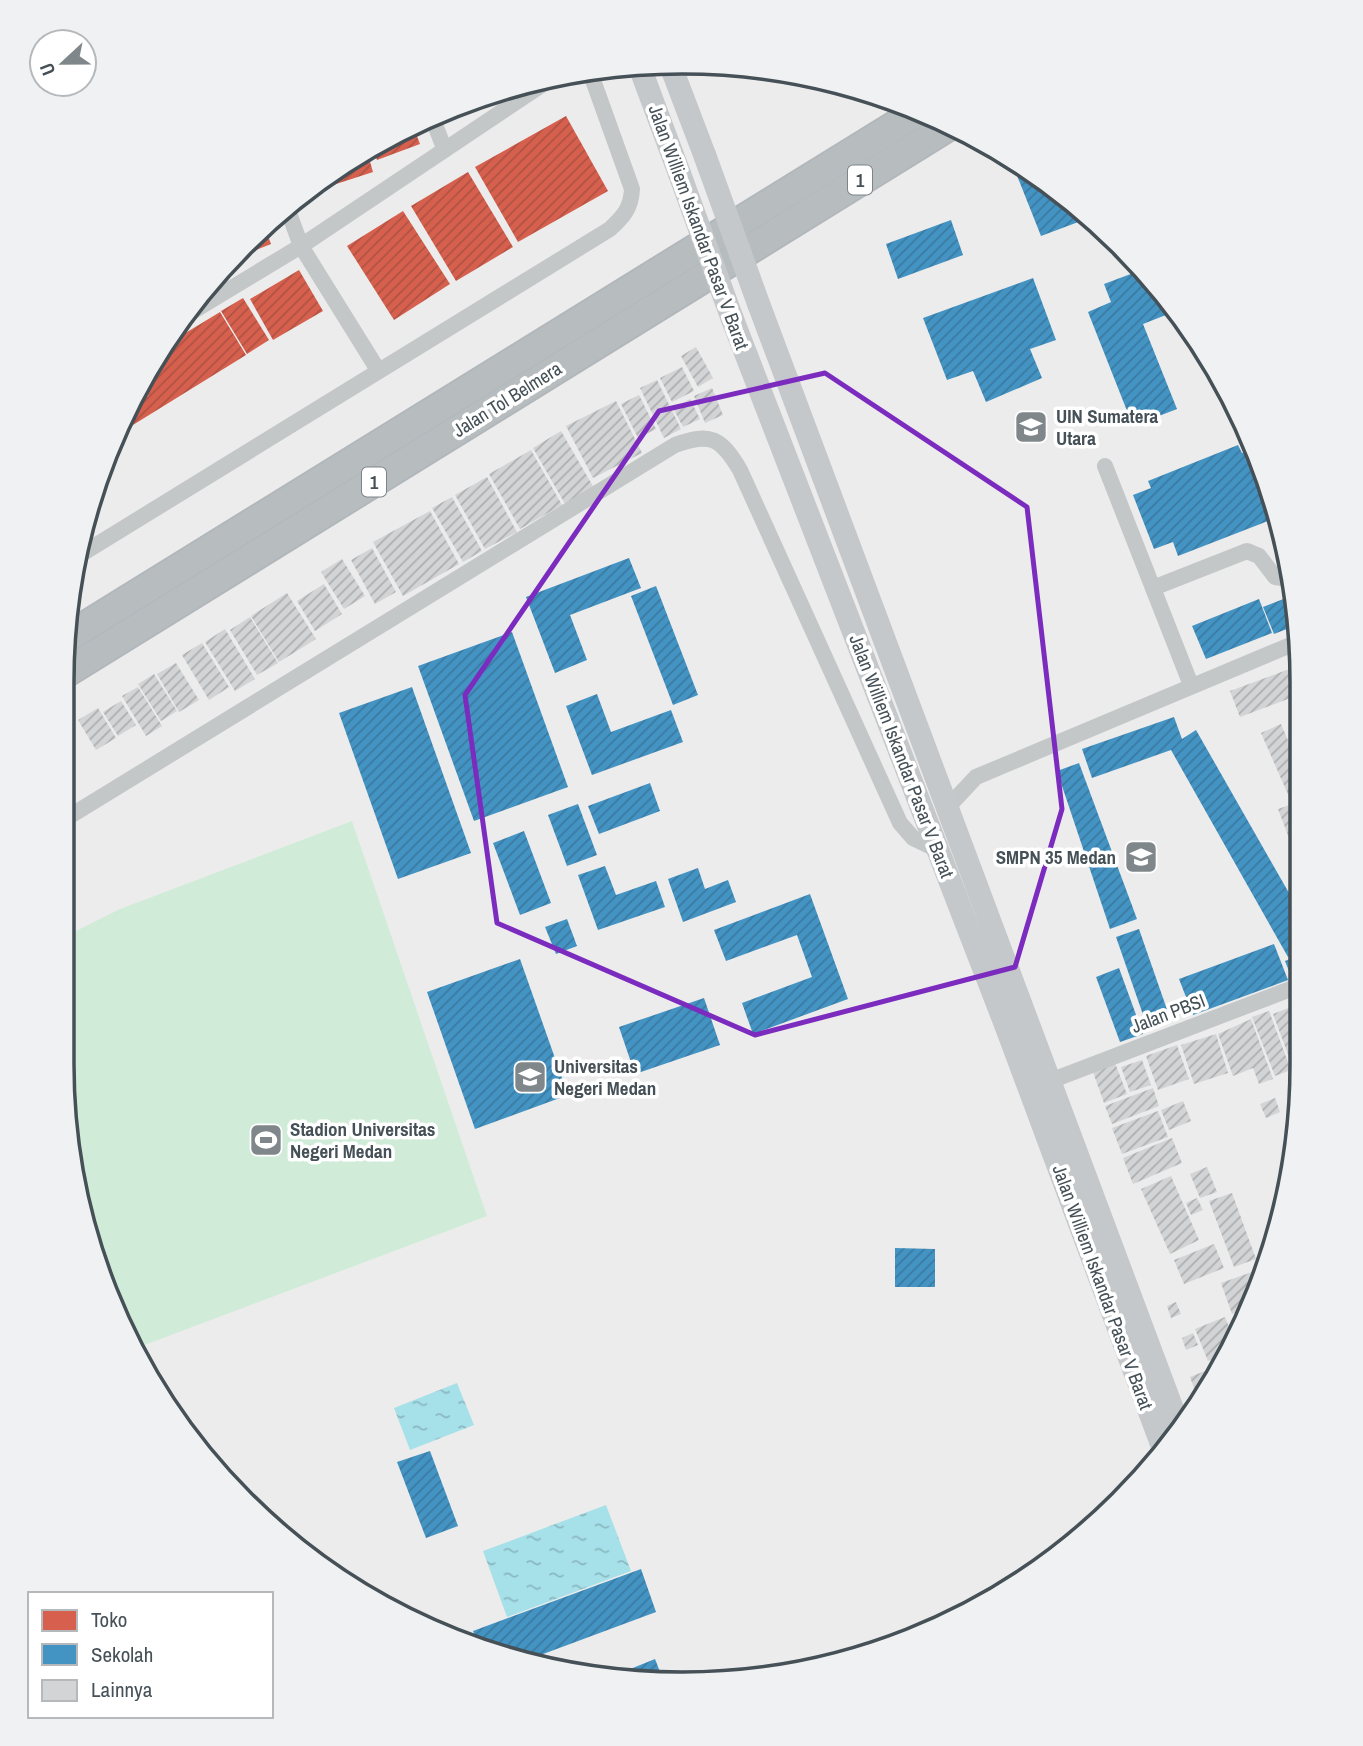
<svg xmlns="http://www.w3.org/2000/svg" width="1363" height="1746" font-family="'Archivo Narrow',sans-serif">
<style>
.pitch{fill:#d0ecd9}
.water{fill:url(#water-ripples)}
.shops{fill:url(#shops-hatch)}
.schools{fill:url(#schools-hatch)}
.building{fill:url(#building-hatch)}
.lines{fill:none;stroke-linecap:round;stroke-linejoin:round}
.highway-casing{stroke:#b2b7bb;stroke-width:32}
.street{stroke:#c3c7c8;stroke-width:16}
.secondary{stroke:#c5c8ca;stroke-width:23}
.highway{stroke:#b7bcbf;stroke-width:28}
.secondary-bridge{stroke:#c5c8ca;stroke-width:23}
.marked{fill:none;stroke:#7b2cbf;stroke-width:5;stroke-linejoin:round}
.labels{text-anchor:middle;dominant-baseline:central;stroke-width:7;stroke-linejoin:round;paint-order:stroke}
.shield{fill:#fff;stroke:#7d8489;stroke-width:2}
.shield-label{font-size:18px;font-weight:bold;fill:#455057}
.street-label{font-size:19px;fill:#455057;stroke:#fff}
.poi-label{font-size:19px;font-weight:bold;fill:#455057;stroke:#fff;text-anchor:start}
.rim{fill:none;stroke:#455057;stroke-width:3.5}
</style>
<defs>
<pattern id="water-ripples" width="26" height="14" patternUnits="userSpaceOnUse" patternTransform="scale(1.75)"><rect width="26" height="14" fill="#a6e0e8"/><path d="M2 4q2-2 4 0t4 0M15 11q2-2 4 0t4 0" fill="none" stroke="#89b8bf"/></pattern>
<pattern id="shops-hatch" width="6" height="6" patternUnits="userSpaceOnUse" patternTransform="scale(1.75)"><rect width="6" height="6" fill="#d6604d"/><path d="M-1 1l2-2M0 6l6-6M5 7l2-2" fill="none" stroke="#af5243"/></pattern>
<pattern id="schools-hatch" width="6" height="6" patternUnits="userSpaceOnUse" patternTransform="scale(1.75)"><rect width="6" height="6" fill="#4393c3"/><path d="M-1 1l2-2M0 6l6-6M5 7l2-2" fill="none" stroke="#3a7aa1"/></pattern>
<pattern id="building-hatch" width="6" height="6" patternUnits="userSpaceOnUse" patternTransform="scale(1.75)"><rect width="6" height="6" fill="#d3d4d5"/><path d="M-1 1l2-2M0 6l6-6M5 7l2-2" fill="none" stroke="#adaeb0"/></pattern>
</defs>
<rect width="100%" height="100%" fill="#edecec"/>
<path class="pitch" d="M352 821 487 1216 134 1349 82 1225 61 1065 62 938 120 909Z"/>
<g class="water">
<path d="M457 1383 474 1425 410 1450 394 1408Z"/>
<path d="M606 1505 631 1571 507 1617 483 1551Z"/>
</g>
<g class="shops">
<path d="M566 116 608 191 518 242 475 167Z"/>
<path d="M413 126 420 144 377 160 371 145Z"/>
<path d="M366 148 373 172 327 187 324 178Z"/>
<path d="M468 172 513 247 456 281 411 206Z"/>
<path d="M403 211 450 284 394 320 347 246Z"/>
<path d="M264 225 271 244 231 260Z"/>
<path d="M299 270 323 311 273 340 250 299Z"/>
<path d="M243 298 269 340 247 354 221 311Z"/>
<path d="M220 312 246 355 120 433 143 390 149 397 144 389 169 343Z"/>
</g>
<g class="schools">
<path d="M1026 169 1059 189 1089 218 1041 236 1016 173Z"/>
<path d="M951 220 963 255 898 279 886 244Z"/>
<path d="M1144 269 1176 311 1143 324 1177 409 1133 426 1088 312 1111 302 1104 284Z"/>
<path d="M1033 278 1056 340 1030 349 1042 378 986 402 973 371 947 380 923 318Z"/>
<path d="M1238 445 1242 453 1254 449 1269 483 1273 503 1263 507 1268 521 1178 556 1173 542 1154 549 1133 495 1151 488 1148 481Z"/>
<path d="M629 558 641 588 570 615 587 660 555 673 526 597Z"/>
<path d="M656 586 698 695 673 705 631 596Z"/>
<path d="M1291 596 1297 625 1274 634 1263 607Z"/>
<path d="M1259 599 1272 633 1206 659 1192 626Z"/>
<path d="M512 632 568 787 474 821 418 666Z"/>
<path d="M412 687 471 853 398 879 339 713Z"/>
<path d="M597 694 611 732 671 710 683 742 592 775 566 706Z"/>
<path d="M1174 717 1182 739 1196 730 1301 914V949L1288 957 1171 750 1092 778 1082 749Z"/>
<path d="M1079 763 1137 919 1110 929 1057 771Z"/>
<path d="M650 783 660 811 599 834 588 806Z"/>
<path d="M578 804 597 855 567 866 548 815Z"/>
<path d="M524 831 551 903 520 915 493 843Z"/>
<path d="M605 866 616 895 656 881 665 907 598 930 578 875Z"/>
<path d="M698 868 705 889 728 880 736 902 683 922 668 879Z"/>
<path d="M810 894 848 999 753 1034 742 1003 812 977 797 935 726 961 714 930Z"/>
<path d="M567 919 577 946 556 954 545 927Z"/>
<path d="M1139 929 1171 1021 1148 1029 1116 937Z"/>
<path d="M1274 944 1288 980 1193 1015 1179 979Z"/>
<path d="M1301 955V981L1294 984 1285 961Z"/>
<path d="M520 959 568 1095 475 1129 427 992Z"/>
<path d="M1119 968 1143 1034 1120 1042 1096 977Z"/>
<path d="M704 998 720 1045 635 1074 619 1027Z"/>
<path d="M895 1248 935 1249V1287H895Z"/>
<path d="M430 1451 458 1526 426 1538 397 1462Z"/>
<path d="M641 1569 656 1612 519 1663 479 1646 473 1631Z"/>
<path d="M655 1659 664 1682 613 1676Z"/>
</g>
<g class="building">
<path d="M696 347 713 378 698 387 681 356Z"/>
<path d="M682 367 694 391 672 402 660 378Z"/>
<path d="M657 380 681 429 664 438 640 388Z"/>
<path d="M712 388 723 415 705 423 694 396Z"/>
<path d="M639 395 656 429 638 438 621 404Z"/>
<path d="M690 399 700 419 683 427 673 408Z"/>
<path d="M616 401 642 453 593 478 566 426Z"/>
<path d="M561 431 594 488 565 504 533 448Z"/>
<path d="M531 450 562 505 520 529 489 474Z"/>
<path d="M487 477 517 532 485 549 455 495Z"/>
<path d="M452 497 482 551 463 562 432 508Z"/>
<path d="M430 511 459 564 403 596 373 542Z"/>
<path d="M372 548 396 592 375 604 351 560Z"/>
<path d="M342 559 365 596 344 609 321 572Z"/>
<path d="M324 584 342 614 315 631 297 601Z"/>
<path d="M287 593 316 639 279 662 251 616Z"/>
<path d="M250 617 278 663 257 675 230 630Z"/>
<path d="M225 629 255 679 235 691 205 642Z"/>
<path d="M202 643 229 687 209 700 182 655Z"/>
<path d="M176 663 199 700 179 712 157 674Z"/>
<path d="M1300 665 1301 694 1240 717 1230 691Z"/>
<path d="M154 674 177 711 161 721 138 684Z"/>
<path d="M138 687 162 726 146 736 122 696Z"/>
<path d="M121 701 136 725 118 736 103 712Z"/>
<path d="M98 708 116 738 96 750 78 720Z"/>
<path d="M1281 724 1301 771V794L1290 799 1261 733Z"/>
<path d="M1301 801V870L1278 809Z"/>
<path d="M1296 1005 1302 1021V1065L1301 1075 1296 1076 1273 1014Z"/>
<path d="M1269 1011 1291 1070 1275 1076 1252 1017Z"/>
<path d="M1251 1019 1273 1079 1259 1084 1253 1068 1233 1076 1218 1034Z"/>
<path d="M1216 1034 1228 1073 1194 1084 1181 1045Z"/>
<path d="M1177 1045 1189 1079 1158 1090 1146 1056Z"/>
<path d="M1142 1060 1151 1085 1130 1092 1121 1067Z"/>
<path d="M1115 1063 1127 1094 1104 1103 1093 1072Z"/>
<path d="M1153 1088 1159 1106 1112 1124 1105 1106Z"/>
<path d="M1275 1098 1280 1112 1266 1118 1260 1104Z"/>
<path d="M1183 1101 1191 1121 1169 1130 1161 1110Z"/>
<path d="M1158 1111 1168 1137 1122 1154 1112 1128Z"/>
<path d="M1172 1138 1182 1163 1133 1184 1123 1158Z"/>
<path d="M1207 1167 1217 1192 1200 1198 1190 1174Z"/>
<path d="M1171 1176 1199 1240 1170 1254 1141 1189Z"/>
<path d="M1232 1193 1256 1259 1234 1267 1209 1201Z"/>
<path d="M1197 1198 1203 1210 1191 1215 1186 1203Z"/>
<path d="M1214 1244 1224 1268 1184 1284 1174 1260Z"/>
<path d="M1252 1272 1258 1290 1255 1301 1252 1306 1232 1314 1221 1283Z"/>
<path d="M1176 1302 1181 1314 1171 1318 1167 1306Z"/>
<path d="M1225 1317 1234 1340 1227 1354 1208 1361 1195 1329Z"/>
<path d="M1193 1333 1198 1345 1186 1350 1182 1338Z"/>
<path d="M1205 1371 1210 1383 1194 1388 1190 1377Z"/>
</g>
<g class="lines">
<defs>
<g id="highway">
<path d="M63 640 919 111"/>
<path d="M62 675 952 124"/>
</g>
</defs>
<use href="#highway" class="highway-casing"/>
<g class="street">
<path d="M432 117 444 148"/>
<path d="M286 205 301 246 378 370"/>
<path d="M182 318 301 246 552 78"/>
<path d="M1105 466 1191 685"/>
<path d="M80 555 610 229C624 216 631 208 632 189L589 69"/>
<path d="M1153 588 1247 551 1259 556 1275 577 1288 579"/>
<path d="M947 808 976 777 1300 641"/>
<path d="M62 821 675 445C711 432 721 438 740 470L900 823 913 838 938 850"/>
<path d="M1050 1081 1301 985"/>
</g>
<g class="secondary">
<path d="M670 64 705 156"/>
<path d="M639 65 680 175"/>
<path d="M759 305 1180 1429"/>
<path d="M732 318 1006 1026 1163 1448"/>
</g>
<use href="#highway" class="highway"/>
<g class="secondary-bridge">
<path d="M705 156 759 305"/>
<path d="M680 175 732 318"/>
</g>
</g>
<path class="marked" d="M825 373 1027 507 1062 809 1015 967 755 1035 497 923 465 695 659 411Z"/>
<defs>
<symbol id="university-square" viewBox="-11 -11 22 22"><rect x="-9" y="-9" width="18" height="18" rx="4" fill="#80878b" stroke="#fff"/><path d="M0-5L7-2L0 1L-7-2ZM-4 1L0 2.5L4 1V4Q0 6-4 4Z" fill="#fff"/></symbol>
<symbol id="school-square" viewBox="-11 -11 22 22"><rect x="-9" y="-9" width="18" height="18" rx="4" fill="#80878b" stroke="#fff"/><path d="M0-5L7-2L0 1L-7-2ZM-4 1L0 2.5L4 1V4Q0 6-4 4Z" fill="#fff"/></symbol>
<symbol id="stadium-square" viewBox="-11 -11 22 22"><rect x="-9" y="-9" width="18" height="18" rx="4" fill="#80878b" stroke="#fff"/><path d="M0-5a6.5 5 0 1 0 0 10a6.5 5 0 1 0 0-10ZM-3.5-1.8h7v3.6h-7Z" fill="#fff"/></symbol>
</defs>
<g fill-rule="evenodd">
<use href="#university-square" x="1012" y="408" width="38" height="38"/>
<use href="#school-square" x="1122" y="838" width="38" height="38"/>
<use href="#university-square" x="511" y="1058" width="38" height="38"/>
<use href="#stadium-square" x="247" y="1121" width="38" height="38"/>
</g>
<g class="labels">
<g class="shield">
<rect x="848" y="165.5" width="24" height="29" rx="5"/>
<rect x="362" y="467.5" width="24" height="29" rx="5"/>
</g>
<g class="shield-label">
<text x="860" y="180">1</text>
<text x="374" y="482">1</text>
</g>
<g class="street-label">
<text transform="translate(699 227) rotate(70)">Jalan Williem Iskandar Pasar V Barat</text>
<text transform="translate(507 399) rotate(-32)">Jalan Tol Belmera</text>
<text transform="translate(902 756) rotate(69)">Jalan Williem Iskandar Pasar V Barat</text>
<text transform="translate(1168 1013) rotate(-21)">Jalan PBSI</text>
<text transform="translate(1103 1287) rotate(70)">Jalan Williem Iskandar Pasar V Barat</text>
</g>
<g class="poi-label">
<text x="1056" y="416">UIN Sumatera<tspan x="1056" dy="22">Utara</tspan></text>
<text x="1116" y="857" text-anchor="end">SMPN 35 Medan</text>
<text x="554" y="1066">Universitas<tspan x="554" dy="22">Negeri Medan</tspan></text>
<text x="290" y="1129">Stadion Universitas<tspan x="290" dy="22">Negeri Medan</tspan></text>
</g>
</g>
<path d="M0 0H1363V1746H0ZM682 74H682A608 608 0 0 1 1290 682V1064A608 608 0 0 1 682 1672H682A608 608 0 0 1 74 1064V682A608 608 0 0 1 682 74Z" fill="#f0f1f2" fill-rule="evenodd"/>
<path class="rim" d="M682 74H682A608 608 0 0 1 1290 682V1064A608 608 0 0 1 682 1672H682A608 608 0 0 1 74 1064V682A608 608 0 0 1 682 74Z"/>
<rect x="28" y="1592" width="245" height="126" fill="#ffffff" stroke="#b5b9bc" stroke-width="2"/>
<rect x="42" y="1610" width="35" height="21" fill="#d6604d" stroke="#b5b9bc" stroke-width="2"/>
<text x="91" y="1627" font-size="21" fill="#455057">Toko</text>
<rect x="42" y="1644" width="35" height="21" fill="#4393c3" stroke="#b5b9bc" stroke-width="2"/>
<text x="91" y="1662" font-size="21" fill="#455057">Sekolah</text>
<rect x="42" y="1680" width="35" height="21" fill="#d3d4d5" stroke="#b5b9bc" stroke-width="2"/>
<text x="91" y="1697" font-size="21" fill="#455057">Lainnya</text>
<g transform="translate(63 63) rotate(248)"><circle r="33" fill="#ffffff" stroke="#b5b9bc" stroke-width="2"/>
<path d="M0-5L12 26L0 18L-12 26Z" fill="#80878b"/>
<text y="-10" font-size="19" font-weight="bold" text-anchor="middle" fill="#455057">U</text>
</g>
</svg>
